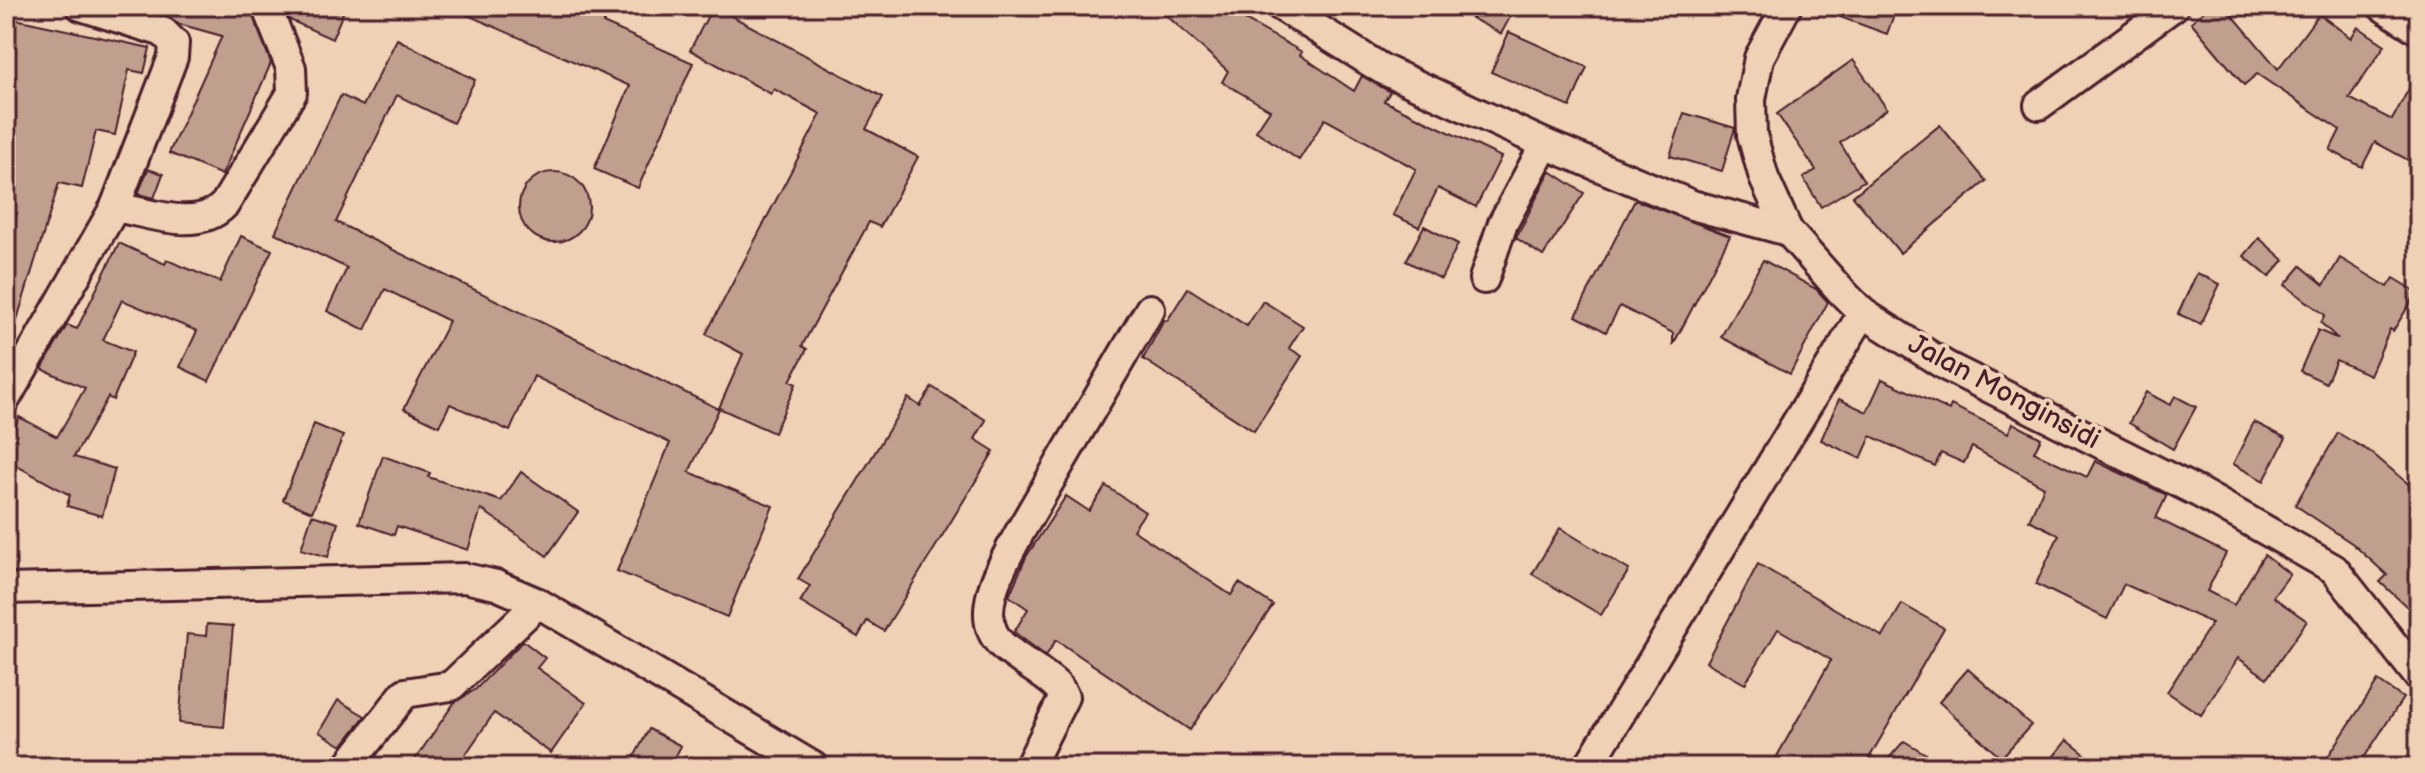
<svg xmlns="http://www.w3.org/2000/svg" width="2425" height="773" font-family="'Balsamiq Sans',sans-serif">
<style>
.building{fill:#c19f8e;stroke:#4a1f2b;stroke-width:2}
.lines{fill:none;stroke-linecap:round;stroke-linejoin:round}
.minor-casing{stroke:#4a1f2b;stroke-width:34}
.minor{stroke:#efd1b5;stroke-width:28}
.labels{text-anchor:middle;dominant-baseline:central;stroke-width:8;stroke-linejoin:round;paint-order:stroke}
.street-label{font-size:28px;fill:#4a1f2b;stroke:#efd1b5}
</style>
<rect width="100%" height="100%" fill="#efd1b5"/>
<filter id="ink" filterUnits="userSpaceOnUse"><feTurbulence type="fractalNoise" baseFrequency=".0125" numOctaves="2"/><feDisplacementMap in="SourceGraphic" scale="16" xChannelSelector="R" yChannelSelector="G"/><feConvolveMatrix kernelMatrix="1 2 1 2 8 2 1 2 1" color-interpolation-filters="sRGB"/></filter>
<g filter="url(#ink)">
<g class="building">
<path d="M137 6H249L271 63 222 175 169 153 222 36 179 24 168 16Z"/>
<path d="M284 6H346L332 39 290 20Z"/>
<path d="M447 6H611L603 23 693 63 638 188 594 169 630 86Z"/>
<path d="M713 6 883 97 866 129 918 157 880 227 869 222 802 346 807 349 790 381 796 384 774 433 719 408 743 354 706 334 821 114 774 89 771 94 690 50Z"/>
<path d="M1156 6H1247L1238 16 1302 52 1300 55 1354 91 1362 76 1390 92 1384 101 1501 157 1476 207 1438 188 1419 227 1393 215 1416 169 1325 119 1299 160 1256 131 1270 110 1222 82 1228 71Z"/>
<path d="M1449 6H1516L1501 34Z"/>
<path d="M1818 6H1897L1887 34 1818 9Z"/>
<path d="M2210 6H2225L2278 69 2319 14 2351 38 2358 27 2385 45 2349 98 2392 120 2419 70V166L2375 142 2362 167 2330 150 2340 130 2257 74 2244 85 2191 22Z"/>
<path d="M6 17 150 48 144 73 129 70 115 135 96 131 82 188 59 183 11 339H6V250L17 213 6 211Z"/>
<path d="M1509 32 1587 67 1570 107 1491 72Z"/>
<path d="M397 39 475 80 453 123 397 95 336 222 719 409 689 472 773 506 727 617 617 571 670 443 534 376 510 431 450 404 439 426 404 409 449 321 385 289 365 330 327 311 347 268 275 233 341 95 363 106Z"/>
<path d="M1853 60 1887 109 1840 143 1864 181 1821 207 1803 178 1816 170 1777 114Z"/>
<path d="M1684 113 1735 128 1722 171 1670 156Z"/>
<path d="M1940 125 1986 181 1900 253 1853 196Z"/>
<path d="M148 169 163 174 154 198 138 194Z"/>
<path d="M1550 171 1584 193 1543 256 1516 238Z"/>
<circle cx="554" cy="207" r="35"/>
<path d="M1635 200 1730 236 1673 345V333L1620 306 1606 332 1576 316Z"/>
<path d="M1424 226 1458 244 1441 279 1406 261Z"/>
<path d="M241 236 272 250 209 381 180 367 197 331 122 300 103 340 133 352 113 400 108 397 74 457 115 469 102 516 67 506 70 495 6 460V448L19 417 57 437 85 388 42 369 67 325 77 329 119 243 165 264 167 260 220 282Z"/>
<path d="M2259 238 2284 260 2269 277 2244 256Z"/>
<path d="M2340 258 2388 287 2394 278 2417 292 2393 331 2390 329 2370 375 2336 360 2326 383 2300 371 2318 330 2338 339 2321 323 2325 315 2285 285 2301 266 2324 285Z"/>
<path d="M1763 260 1816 289 1828 302 1790 374 1721 337Z"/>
<path d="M2197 273 2220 284 2201 324 2178 314Z"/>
<path d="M1188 288 1247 326 1263 301 1303 326 1289 348 1302 356 1254 431 1143 359 1164 320 1167 321Z"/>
<path d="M1882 379 1949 410 1951 405 2008 433 2013 423 2041 438 2034 452 2087 477 2095 461 2167 495 2156 518 2226 553 2207 591 2234 605 2264 555 2290 574 2273 597 2307 621 2267 678 2238 658 2201 715 2167 692 2212 623 2124 584 2107 619 2036 584 2059 535 2029 520 2044 487 1972 447 1964 463 1941 453 1935 466 1871 436 1861 459 1821 440 1839 399 1867 412Z"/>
<path d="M932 387 986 420 975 439 994 451 884 631 867 621 858 637 800 602 810 586 798 579 908 398 920 406Z"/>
<path d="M2146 392 2170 405 2175 396 2196 407 2173 449 2129 423Z"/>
<path d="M2254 422 2286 438 2264 481 2233 464Z"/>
<path d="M314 424 343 436 312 512 283 500Z"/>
<path d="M2338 433 2372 453 2419 493V618L2380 582 2387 575 2353 544 2295 505Z"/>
<path d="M383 456 430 473 428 477 501 501 521 472 578 512 547 556 481 509 468 550 397 526 394 535 359 523Z"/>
<path d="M1106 486 1145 512 1133 530 1231 595 1239 583 1273 605 1190 730 1056 640 1046 656 1014 632 1028 609 1009 596 1026 557 1066 496 1089 511Z"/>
<path d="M312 515 338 523 328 557 301 549Z"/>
<path d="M1560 528 1629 570 1601 615 1532 574Z"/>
<path d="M1758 564 1883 637 1902 604 1944 628 1864 767H1771L1831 660 1778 629 1745 684 1706 662Z"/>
<path d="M207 624 233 626 224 727 179 723 187 634 206 636Z"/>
<path d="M523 641 545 658 537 668 586 703 551 753 494 713 457 767H410L454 703 476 689Z"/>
<path d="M1968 669 2031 725 2001 758 1939 702Z"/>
<path d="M2378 681 2403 698 2358 767H2321Z"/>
<path d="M338 700 365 716 342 746 319 732Z"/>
<path d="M649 729 681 746 670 767H648L633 759Z"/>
<path d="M2067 740 2101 767H2045Z"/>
<path d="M1904 741 1948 767H1881Z"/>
</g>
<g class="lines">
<defs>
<g id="minor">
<path d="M1281 6 1382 69 1545 144 1692 205 1788 231"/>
<path d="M1787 6 1759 58 1751 99 1752 135 1764 178 1788 231 1840 290 1863 313 1946 366 2200 493 2334 569 2419 677"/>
<path d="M2382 6 2419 30"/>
<path d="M2039 105 2174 6"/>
<path d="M115 207C150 213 198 233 225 204L292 93 291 68 266 6"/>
<path d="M1484 279 1503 223 1545 144"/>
<path d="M6 398 115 207 173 57 174 43 163 32 81 6"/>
<path d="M6 589 465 578 496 585 538 603 814 767"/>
<path d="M347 767 405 693 451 686 538 603"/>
<path d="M1029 767 1064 697C1060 685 1048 679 1038 671 1026 663 1013 655 1002 645 970 615 1005 560 1021 530L1150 309"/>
<path d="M1588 767 1863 313"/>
</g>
</defs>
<use href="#minor" class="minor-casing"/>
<use href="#minor" class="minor"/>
</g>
</g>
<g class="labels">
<g class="street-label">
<text transform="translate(2004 392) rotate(28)">Jalan Monginsidi</text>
</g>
</g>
<rect width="2425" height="773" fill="none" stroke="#efd1b5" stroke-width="32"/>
<rect x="16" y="16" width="2393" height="741" fill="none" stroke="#4a1f2b" stroke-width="3" filter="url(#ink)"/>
</svg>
